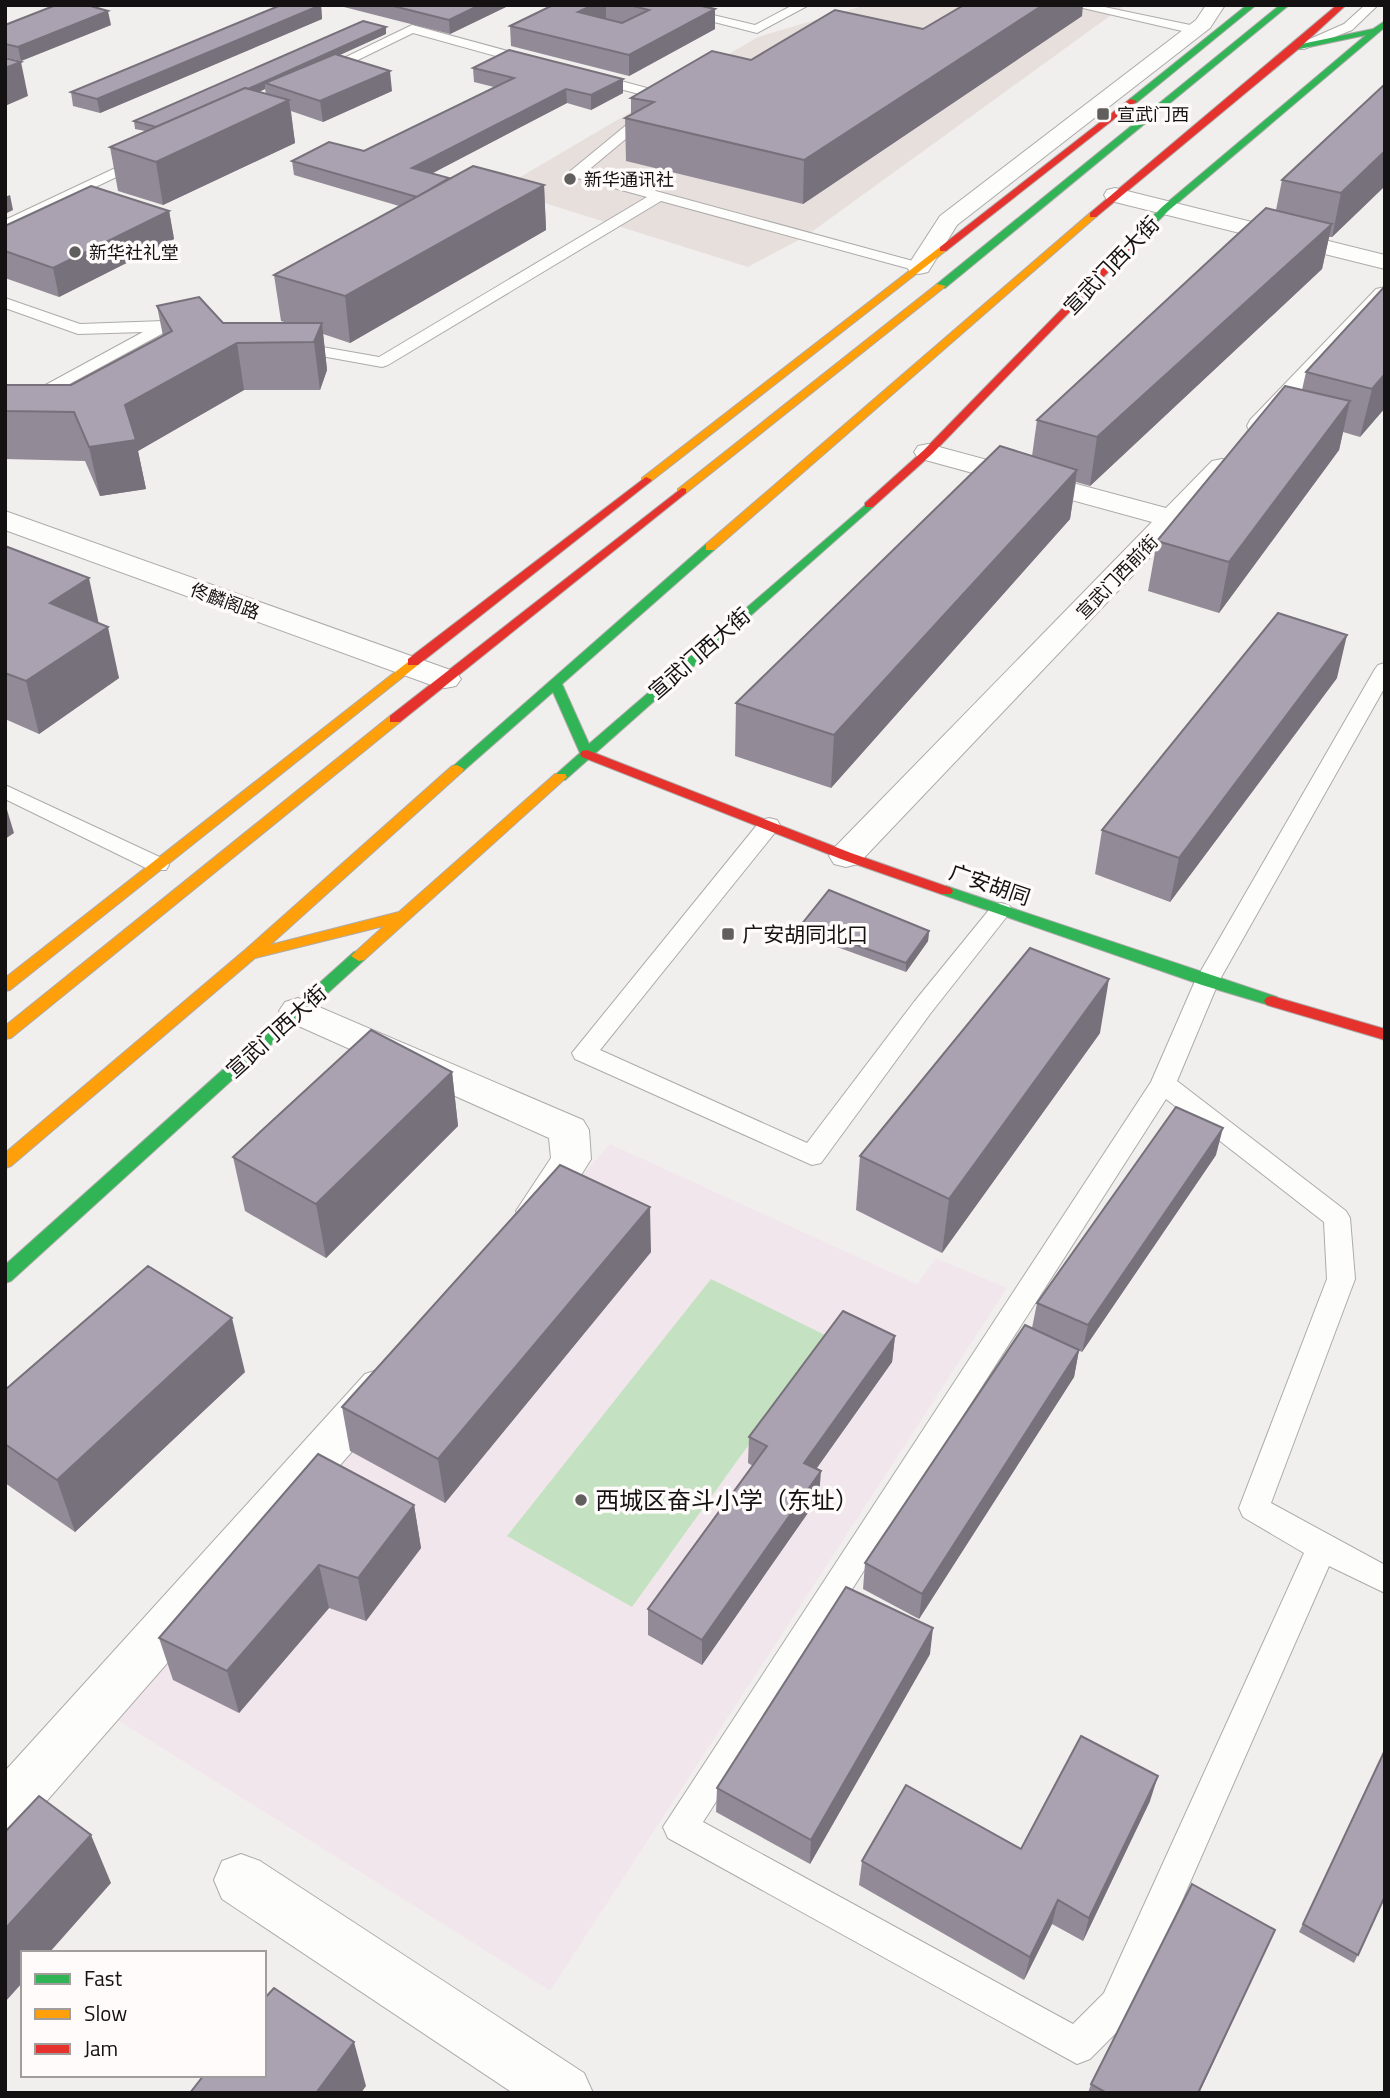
<svg xmlns="http://www.w3.org/2000/svg" width="1390" height="2098" font-family="'Titillium Web','Noto Sans SC',sans-serif">
<style>
.built{fill:#e7dfdc}
.education{fill:#f2e6ed}
.green{fill:#c4e2c1}
.lines{fill:none;stroke-linecap:round;stroke-linejoin:round}
.lane-casing{stroke:#adabaa;stroke-width:2}
.street-casing{stroke:#adabaa;stroke-width:2}
.fast-casing{stroke:#adabaa;stroke-width:2}
.slow-casing{stroke:#adabaa;stroke-width:2}
.jam-casing{stroke:#adabaa;stroke-width:2}
.lane{fill:#fdfdfc;fill-rule:evenodd}
.street{fill:#fdfdfc;fill-rule:evenodd}
.fast{fill:#30b455;fill-rule:evenodd}
.slow{fill:#ff9f0a;fill-rule:evenodd}
.jam{fill:#e5322d;fill-rule:evenodd}
.wall{fill:#928b97;fill-rule:evenodd}
.shaded-wall{fill:#77717b}
.building{fill:#aaa2b0;stroke:#77717b;stroke-width:2}
.poi-dot{fill:#615f5e;stroke:#fffbfa;stroke-width:2.5}
.labels{text-anchor:middle;dominant-baseline:central;stroke-width:7;stroke-linejoin:round;paint-order:stroke}
.far-poi-label{font-size:18px;fill:#131111;stroke:#fffbfa;text-anchor:start}
.far-street-label{font-size:18px;fill:#131111;stroke:#fffbfa}
.street-label{font-size:21px;fill:#131111;stroke:#fffbfa}
.poi-label{font-size:21px;fill:#131111;stroke:#fffbfa;text-anchor:start}
.near-poi-label{font-size:24px;fill:#131111;stroke:#fffbfa;text-anchor:start}
</style>
<rect width="100%" height="100%" fill="#f1efed"/>
<path class="built" d="M866 5H1125L806 236 748 267 500 189 758 37Z"/>
<path class="education" d="M610 1144 917 1284 936 1258 1007 1288 550 1991 103 1711Z"/>
<path class="green" d="M711 1279 827 1336 632 1607 507 1536Z"/>
<g class="lines">
<defs>
<g id="lane">
<path d="M648 5H671L755 25 793 5H809L757 33Z"/>
<path d="M1070 5H1095L1195 26 1201 30 1195 34Z"/>
<path d="M1365 5H1378L1352 30 1304 49H1296L1294 46 1344 24Z"/>
<path d="M412 25 537 59 538 62 532 66 413 33 325 76 320 77 313 73Z"/>
<path d="M591 73 673 95 675 98 586 172 924 264 927 267 924 270H914L661 201 388 365 382 367 288 350 286 347 294 342 379 357 647 197 570 176 568 173 658 99 586 80 584 77Z"/>
<path d="M143 155 148 156V162L5 230V220Z"/>
<path d="M5 298 80 324 164 321 198 328 200 331 192 336 167 331 5 419V407L143 332 78 334 5 308Z"/>
<path d="M1385 663V687L1219 981 1177 1081 1346 1211 1350 1218 1355 1279 1271 1503 1385 1565V1593L1329 1566 1130 2019 1090 2059 1077 2064 668 1838 663 1827 1151 1082 1195 981 1375 669 1378 665ZM1166 1099 1324 1222 1327 1279 1239 1508 1243 1517 1304 1553 1104 1993 1073 2024 703 1822Z"/>
<path d="M5 785 166 860 169 865 166 870H150L5 799Z"/>
<path d="M769 818 777 820 780 825 777 830 600 1050 807 1143 914 1002 993 905 1001 903 1009 905 1012 910 930 1014 821 1163 812 1165 575 1059 572 1053 761 820Z"/>
</g>
<g id="street">
<path d="M1206 5H1225L1210 28 957 225 928 272 919 274 910 272 907 267 940 216 1196 20Z"/>
<path d="M1115 188 1385 255V269L1107 200 1104 195 1107 190Z"/>
<path d="M1385 287V309L1270 432 1260 434 1250 432 1247 426 1250 420 1376 289Z"/>
<path d="M928 444 1166 508 1212 461 1222 459 1232 461 1236 467 858 864 846 867 834 864 829 856 834 848 1152 522 918 458 914 452 918 446Z"/>
<path d="M5 511 456 672 461 679 456 686 445 688 434 686 5 530Z"/>
<path d="M298 998 583 1120 589 1130 591 1159 552 1222 537 1227 522 1222 516 1211 551 1158 549 1138 285 1020 279 1011 285 1002Z"/>
<path d="M381 1369 397 1374 403 1387 397 1400 24 1827 5 1834V1771L365 1374Z"/>
<path d="M241 1854 260 1861 584 2073 593 2093H513L222 1899 214 1880 222 1861Z"/>
</g>
<g id="fast">
<path d="M1247 5H1256L1136 103H1130V99Z"/>
<path d="M1280 5H1289L945 288H937V284Z"/>
<path d="M1385 21V27L1168 211 1141 238H1135V234L1162 207 1366 35 1295 50H1292V46L1373 29Z"/>
<path d="M869 502 873 503V507L565 780H555L553 777 580 753 553 692 462 772H452L450 769 706 544H714V550L562 684 589 744Z"/>
<path d="M946 886 1277 997 1280 1001 1272 1006 1202 985 941 894 939 891 941 888Z"/>
<path d="M359 951 367 956 364 960 11 1281 5 1283V1265L354 952Z"/>
</g>
<g id="slow">
<path d="M1090 213 1098 215 714 550H706V544Z"/>
<path d="M940 247 948 249 650 482H642V478Z"/>
<path d="M937 284 946 286 686 493H678V489Z"/>
<path d="M413 658 419 662 418 665 10 990 5 991V978Z"/>
<path d="M395 715 400 716V722L11 1038 5 1039V1026L390 716Z"/>
<path d="M457 765 464 769 462 772 270 945 399 912 555 774H565L567 777 364 960 359 961 351 956 384 926 255 958 11 1166 5 1168V1153L245 950 452 766Z"/>
</g>
<g id="jam">
<path d="M1337 5H1346L1296 51 1096 217H1090V213Z"/>
<path d="M1130 99 1137 101 946 251H940V247Z"/>
<path d="M1135 234 1143 236 932 454 873 507H865V503L924 450Z"/>
<path d="M646 477 652 480 650 482 418 665H408V659Z"/>
<path d="M682 488 686 489V493L400 722H390V716Z"/>
<path d="M587 750 851 853 951 888 953 891 951 894H941L841 859 582 757 580 754 582 751Z"/>
<path d="M1272 996 1385 1029V1040L1267 1005 1264 1001 1267 997Z"/>
</g>
</defs>
<use href="#lane" class="lane-casing"/>
<use href="#street" class="street-casing"/>
<use href="#fast" class="fast-casing"/>
<use href="#slow" class="slow-casing"/>
<use href="#jam" class="jam-casing"/>
<use href="#lane" class="lane"/>
<use href="#street" class="street"/>
<use href="#fast" class="fast"/>
<use href="#slow" class="slow"/>
<use href="#jam" class="jam"/>
</g>
<g class="wall">
<path d="M321 5 322 19 100 113 73 106 71 92Z"/>
<path d="M336 5H508V6L450 34Z"/>
<path d="M553 5H697L715 9V29L629 76 511 46 510 26Z"/>
<path d="M1082 16 803 204 626 161 625 118 631 114V98L751 60 923 29Z"/>
<path d="M5 25H111L21 61 5 57Z"/>
<path d="M386 34 339 55 392 91 323 122 291 111 295 143 163 205 118 191 110 147 145 131 135 129 134 121ZM265 89 266 94 259 92Z"/>
<path d="M473 68 623 79V93L591 110 567 103 432 173 449 178 544 185 546 230 350 343 323 334 327 370 320 390H244L138 451 146 489 100 496 85 461 5 459V385H71L163 336 157 306 223 323H287L281 321 274 275 399 206 294 175 292 161 364 151 494 87 474 82Z"/>
<path d="M1385 84V186L1332 237H1329L1322 269 1090 486 1076 482 1070 519 831 788 735 756 736 703 1032 456 1037 420 1276 210 1282 180Z"/>
<path d="M169 211 174 239 59 297 5 278V226Z"/>
<path d="M1385 286V408L1360 437 1343 432 1339 450 1219 613 1148 591 1157 541 1302 390 1306 372Z"/>
<path d="M5 546 99 623 119 678 39 734 5 719Z"/>
<path d="M1337 678 1170 902 1095 874 1102 830Z"/>
<path d="M801 925 929 931 928 941 906 972 801 934Z"/>
<path d="M1100 1033 942 1253 856 1210 860 1156Z"/>
<path d="M452 1072 458 1126 326 1258 245 1211 233 1157Z"/>
<path d="M1216 1155 1082 1352 1073 1348 1079 1350 1074 1377 919 1619 863 1589 865 1563 1032 1328 1037 1303Z"/>
<path d="M651 1252 445 1503 350 1451 342 1407Z"/>
<path d="M895 1336 892 1362 816 1469 819 1497 702 1665 648 1635V1609L753 1466 748 1463 749 1437Z"/>
<path d="M245 1372 75 1532 5 1483V1390Z"/>
<path d="M414 1505 421 1548 366 1621 329 1608 239 1713 173 1680 159 1638Z"/>
<path d="M930 1654 810 1864 716 1812 717 1788Z"/>
<path d="M1385 1750V1896L1354 1963 1299 1932Z"/>
<path d="M1150 1801 1083 1941 1052 1924 1024 1980 859 1885 862 1861 1021 1849Z"/>
<path d="M1275 1930 1199 2093H1088L1091 2084Z"/>
</g>
<g class="shaded-wall">
<path d="M321 5 322 19 100 113 97 99Z"/>
<path d="M480 5 508 6 450 34 449 20Z"/>
<path d="M593 5H606V19L578 12Z"/>
<path d="M1043 5H1083L1082 16 803 204 804 160Z"/>
<path d="M715 9V29L629 76V55Z"/>
<path d="M108 11 111 25 21 61 18 47Z"/>
<path d="M386 27V34L272 86 265 83V89L162 135 161 128Z"/>
<path d="M21 62 28 96 5 106V68Z"/>
<path d="M390 71 392 91 323 122 320 101Z"/>
<path d="M623 79V93L591 110V95Z"/>
<path d="M566 89 567 103 414 183 412 168Z"/>
<path d="M289 100 295 143 163 205 156 162Z"/>
<path d="M1385 151V186L1332 237 1341 193Z"/>
<path d="M544 185 546 230 350 343 345 296Z"/>
<path d="M10 195 13 210 5 214V197Z"/>
<path d="M169 211 174 239 59 297 53 268Z"/>
<path d="M1332 224 1322 269 1090 486 1097 437Z"/>
<path d="M322 323 327 370 320 390 314 342Z"/>
<path d="M237 343 244 390 138 451 146 489 100 496 89 447 125 405Z"/>
<path d="M1385 374V408L1360 437 1372 389Z"/>
<path d="M1350 401 1339 450 1219 613 1229 562Z"/>
<path d="M1077 470 1070 519 831 788 834 735Z"/>
<path d="M89 578 100 629 50 603Z"/>
<path d="M108 627 119 678 39 734 26 681Z"/>
<path d="M1347 635 1337 678 1170 902 1179 858Z"/>
<path d="M5 803 14 833 5 839Z"/>
<path d="M929 931 928 941 906 972V963Z"/>
<path d="M1109 979 1100 1033 942 1253 949 1199Z"/>
<path d="M452 1072 458 1126 326 1258 316 1204Z"/>
<path d="M1223 1128 1216 1155 1082 1352 1088 1325Z"/>
<path d="M650 1207 651 1252 445 1503 438 1459Z"/>
<path d="M232 1318 245 1372 75 1532 57 1480Z"/>
<path d="M895 1336 892 1362 802 1489 804 1463Z"/>
<path d="M1079 1350 1074 1377 919 1619 922 1594Z"/>
<path d="M821 1471 819 1497 702 1665V1640Z"/>
<path d="M414 1505 421 1548 366 1621 358 1578Z"/>
<path d="M319 1565 329 1608 239 1713 227 1671Z"/>
<path d="M933 1628 930 1654 810 1864 811 1840Z"/>
<path d="M1158 1776 1150 1801 1083 1941 1089 1918Z"/>
<path d="M91 1835 111 1883 49 1953H23V1982L5 2002V1929Z"/>
<path d="M1058 1900 1052 1924 1024 1980 1030 1957Z"/>
<path d="M1275 1930 1199 2093H1198Z"/>
<path d="M354 2042 366 2086 361 2093H316Z"/>
</g>
<g class="building">
<path d="M56 5H87L108 11 18 47 5 44V25Z"/>
<path d="M281 5H321L97 99 71 92Z"/>
<path d="M389 5H480L449 20Z"/>
<path d="M553 5H593L578 12 622 23 649 10 629 5H697L715 9 629 55 510 26Z"/>
<path d="M964 5H1043L804 160 625 118 654 102 631 98 712 51 751 60 835 10 923 29Z"/>
<path d="M363 21 386 27 248 89 245 88 156 127 134 121Z"/>
<path d="M509 50 623 79 591 95 566 89 412 168 449 178 417 197 292 161 329 142 364 151 514 78 473 68Z"/>
<path d="M335 54 390 71 320 101 265 83Z"/>
<path d="M5 58 21 62 5 68Z"/>
<path d="M1385 84V151L1341 193 1282 180Z"/>
<path d="M245 88 289 100 156 162 110 147Z"/>
<path d="M473 166 544 185 345 296 274 275Z"/>
<path d="M91 186 169 211 53 268 5 251V226Z"/>
<path d="M1266 208 1332 224 1097 437 1037 420Z"/>
<path d="M1385 286V374L1372 389 1306 372Z"/>
<path d="M199 297 223 323H322L314 342 237 343 125 405 136 440 89 447 74 412 5 411V385H71L172 331 157 306Z"/>
<path d="M1285 386 1350 401 1229 562 1157 541Z"/>
<path d="M1000 446 1077 470 834 735 736 703Z"/>
<path d="M5 546 89 578 50 603 108 627 26 681 5 673Z"/>
<path d="M1278 613 1347 635 1179 858 1102 830Z"/>
<path d="M829 890 929 931 906 963 801 925Z"/>
<path d="M1030 948 1109 979 949 1199 860 1156Z"/>
<path d="M371 1030 452 1072 316 1204 233 1157Z"/>
<path d="M1176 1107 1223 1128 1088 1325 1037 1303Z"/>
<path d="M560 1165 650 1207 438 1459 342 1407Z"/>
<path d="M148 1266 232 1318 57 1480 5 1444V1390Z"/>
<path d="M843 1311 895 1336 804 1463 821 1471 702 1640 648 1609 767 1446 749 1437Z"/>
<path d="M1025 1325 1079 1350 922 1594 865 1563Z"/>
<path d="M318 1454 414 1505 358 1578 319 1565 227 1671 159 1638Z"/>
<path d="M846 1587 933 1628 811 1840 717 1788Z"/>
<path d="M1081 1736 1158 1776 1089 1918 1058 1900 1030 1957 862 1861 906 1785 1021 1849Z"/>
<path d="M1385 1750V1896L1358 1955 1303 1924Z"/>
<path d="M39 1796 91 1835 5 1929V1832Z"/>
<path d="M1192 1884 1275 1930 1198 2093H1107L1091 2084Z"/>
<path d="M274 1988 354 2042 316 2093H190L204 2075H264V1999Z"/>
</g>
<g class="poi-dot">
<rect x="1096" y="107" width="14" height="14" rx="3.5"/>
<circle cx="570" cy="179" r="7"/>
<circle cx="75" cy="252" r="7"/>
<rect x="721" y="927" width="14" height="14" rx="3.5"/>
<circle cx="581" cy="1500" r="7"/>
</g>
<g class="labels">
<g class="far-poi-label">
<text x="1117" y="114">宣武门西</text>
<text x="584" y="179">新华通讯社</text>
<text x="89" y="252">新华社礼堂</text>
</g>
<g class="far-street-label">
<text transform="translate(1117 577) rotate(-46)">宣武门西前街</text>
<text transform="translate(225 601) rotate(20)">佟麟阁路</text>
</g>
<g class="street-label">
<text transform="translate(1111 265) rotate(-46)">宣武门西大街</text>
<text transform="translate(699 653) rotate(-41)">宣武门西大街</text>
<text transform="translate(990 884) rotate(19)">广安胡同</text>
<text transform="translate(276 1031) rotate(-42)">宣武门西大街</text>
</g>
<g class="poi-label">
<text x="742" y="934">广安胡同北口</text>
</g>
<g class="near-poi-label">
<text x="595" y="1500">西城区奋斗小学（东址）</text>
</g>
</g>
<rect width="1390" height="2098" fill="none" stroke="#131111" stroke-width="14"/>
<rect x="21" y="1951" width="245" height="126" fill="#fffbfa" stroke="#a19d9d" stroke-width="2"/>
<rect x="35" y="1974" width="35" height="10" fill="#30b455" stroke="#a19d9d" stroke-width="2"/>
<text x="84" y="1986" font-size="21" fill="#131111">Fast</text>
<rect x="35" y="2009" width="35" height="10" fill="#ff9f0a" stroke="#a19d9d" stroke-width="2"/>
<text x="84" y="2021" font-size="21" fill="#131111">Slow</text>
<rect x="35" y="2044" width="35" height="10" fill="#e5322d" stroke="#a19d9d" stroke-width="2"/>
<text x="84" y="2056" font-size="21" fill="#131111">Jam</text>
</svg>
